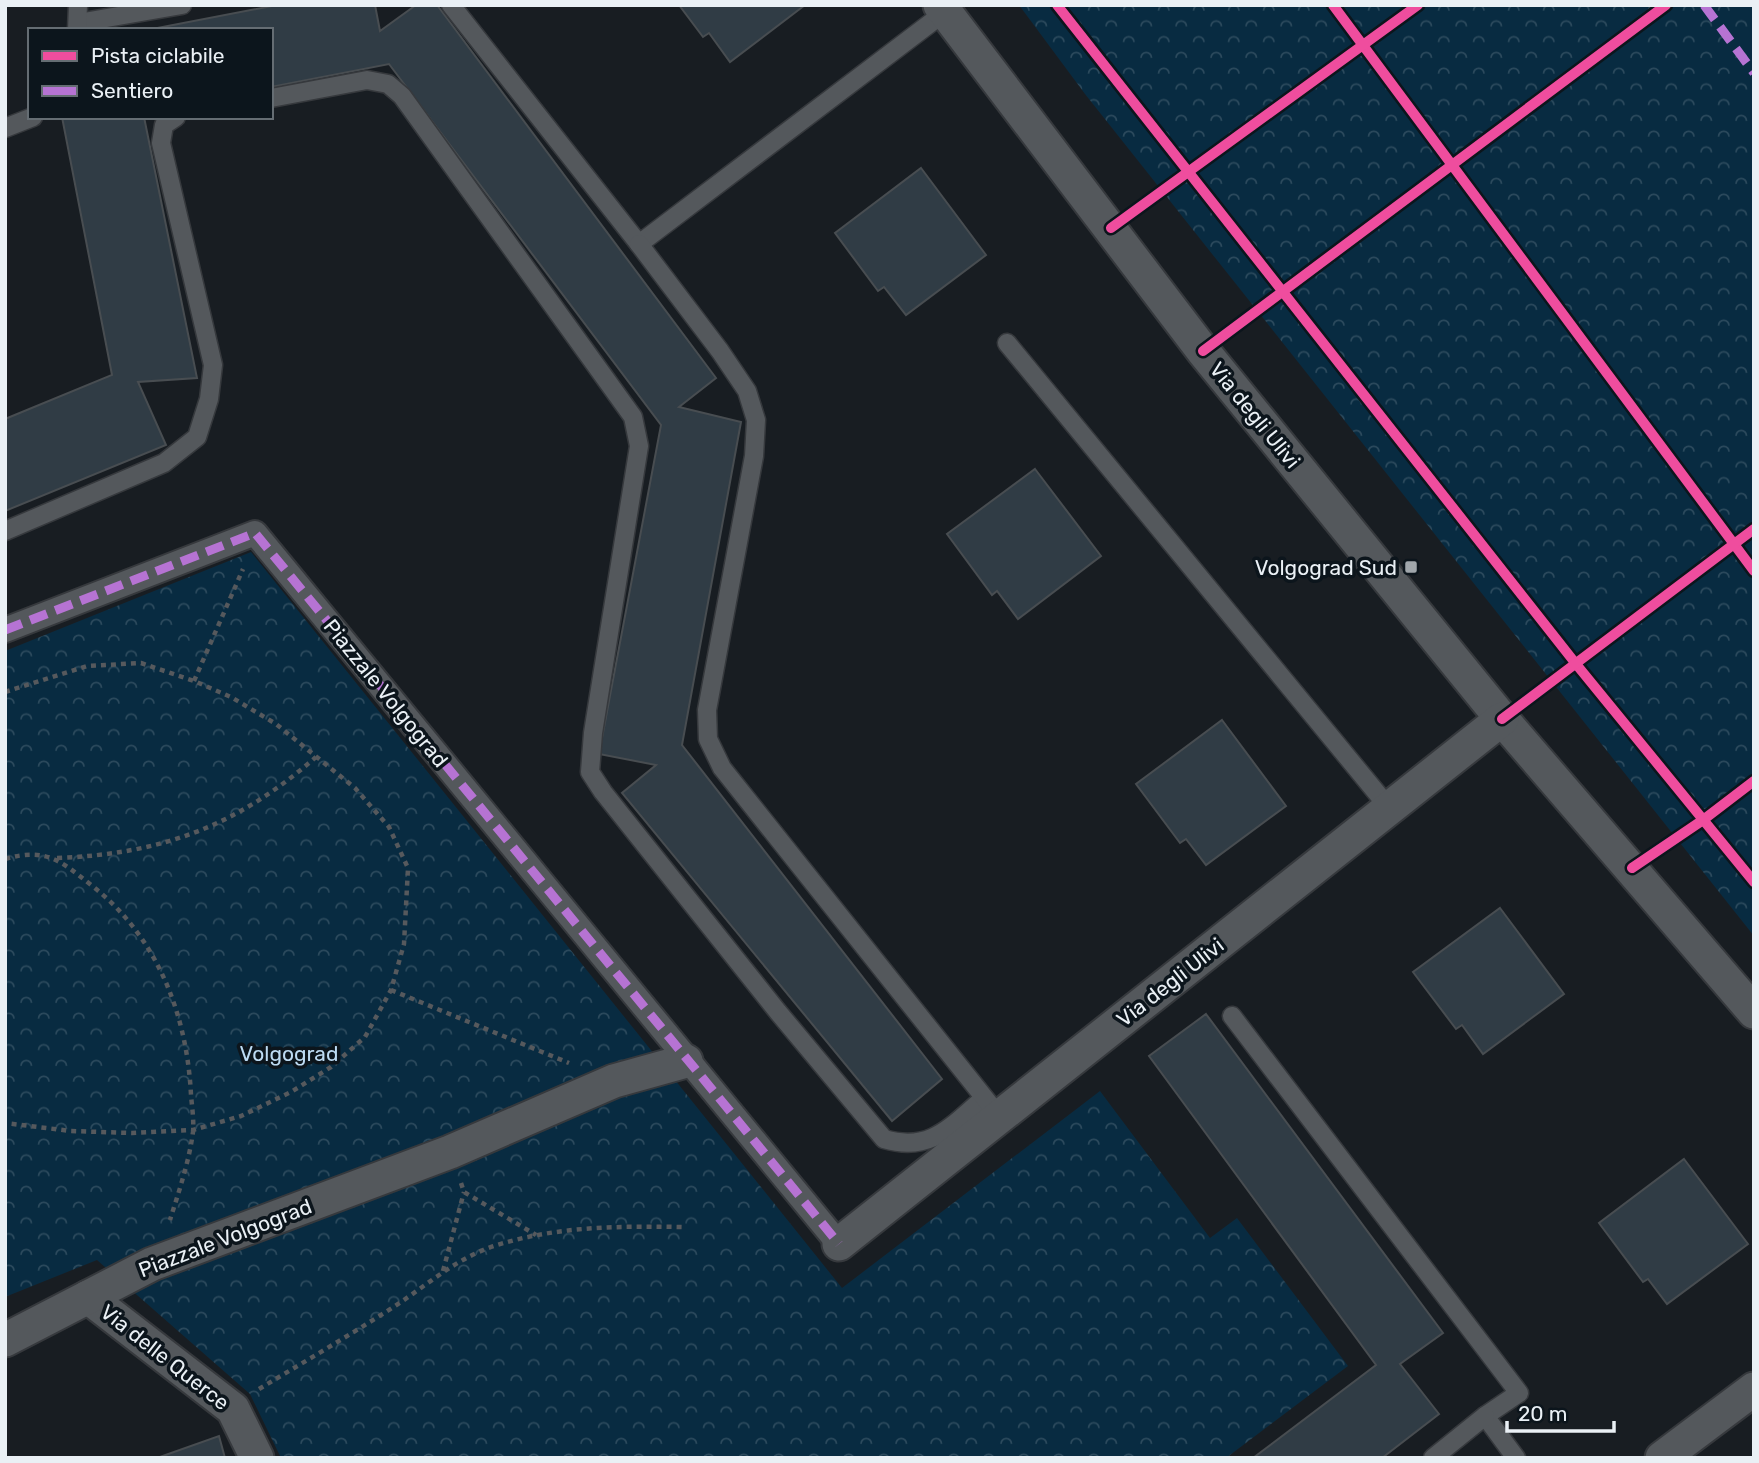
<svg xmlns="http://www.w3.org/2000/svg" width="1759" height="1463" font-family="Rubik,sans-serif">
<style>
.park{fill:url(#park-crowns)}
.building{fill:#303c45;stroke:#484d51;stroke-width:2}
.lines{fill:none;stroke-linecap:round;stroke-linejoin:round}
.service-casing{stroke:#36393d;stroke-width:21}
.pedestrian-casing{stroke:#36393d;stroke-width:28}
.minor-casing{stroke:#36393d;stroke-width:37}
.path{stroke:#56595d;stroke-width:4.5;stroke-dasharray:5 5;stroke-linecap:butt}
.service{stroke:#54585c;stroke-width:18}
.pedestrian{stroke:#54585c;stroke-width:24}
.minor{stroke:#54585c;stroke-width:33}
.quiet{stroke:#b673d3;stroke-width:9;stroke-dasharray:18 9;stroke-linecap:butt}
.cycleway-casing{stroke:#0c151c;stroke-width:15}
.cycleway{stroke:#ef4d9e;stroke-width:10}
.poi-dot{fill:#a0a6ab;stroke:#0c151c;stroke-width:2.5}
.labels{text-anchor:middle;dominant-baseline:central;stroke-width:7;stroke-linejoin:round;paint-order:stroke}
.street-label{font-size:21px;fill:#eaf0f5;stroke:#0c151c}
.poi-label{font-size:21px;fill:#eaf0f5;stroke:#0c151c;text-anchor:end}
.park-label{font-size:21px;fill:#bddbf3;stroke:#0c151c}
</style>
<defs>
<pattern id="park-crowns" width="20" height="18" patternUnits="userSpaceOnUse" patternTransform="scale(1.75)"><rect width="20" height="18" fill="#082b41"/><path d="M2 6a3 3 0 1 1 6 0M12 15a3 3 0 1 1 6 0" fill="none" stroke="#2c4a5d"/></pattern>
</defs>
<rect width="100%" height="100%" fill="#181d22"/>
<g class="park">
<path d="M1019 5H1751L1754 8V936L1085 94Z"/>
<path d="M251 552 842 1288 1100 1091 1210 1238 1237 1218 1348 1366 1226 1458H281L250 1394 97 1260 5 1297V651Z"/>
</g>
<g class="building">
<path d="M277 5H375L380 31 416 5H437L716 378 679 407 741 422 682 745 942 1079 892 1121 622 793 656 765 599 754 661 425 389 64 271 87V30H147Z"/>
<path d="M679 5H805L730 62 709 33 703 37Z"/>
<path d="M62 117H144L197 378 138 382 166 445 5 511V419L112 375Z"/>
<path d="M921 168 986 255 906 315 884 287 878 291 835 233Z"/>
<path d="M1035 469 1101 556 1018 619 997 591 992 595 947 534Z"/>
<path d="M1222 720 1286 806 1206 865 1186 839 1180 843 1136 784Z"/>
<path d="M1500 908 1564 994 1483 1054 1462 1025 1456 1029 1413 972Z"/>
<path d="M1206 1014 1443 1333 1400 1364 1439 1414 1382 1458H1253L1376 1365 1149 1056Z"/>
<path d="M1684 1159 1748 1244 1667 1304 1648 1279 1643 1282 1599 1223Z"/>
<path d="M219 1436 225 1458H157Z"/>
</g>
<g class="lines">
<defs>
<g id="service">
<path d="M451 5 639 244 945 12"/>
<path d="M78 23 182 5"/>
<path d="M77 30 78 5"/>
<path d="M271 98 367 80 388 84 402 96 633 417 639 446 593 733 590 772 603 792 778 1012 884 1139C931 1153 951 1126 984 1098"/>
<path d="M5 128 33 117"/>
<path d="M639 244 720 351 747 391 756 420 754 456 707 710 708 739 722 768 991 1106"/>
<path d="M1007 343 1390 809"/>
<path d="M5 531 164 463 197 437 209 399 213 365 161 143 164 125 176 117"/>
<path d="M1232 1016 1519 1393 1485 1416 1516 1458"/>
<path d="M1433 1458 1485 1416"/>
</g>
<path id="pedestrian" d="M5 630 255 533 839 1244"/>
<g id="minor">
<path d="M940 5 1203 351 1502 719 1754 1012"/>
<path d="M839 1244 1502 719"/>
<path d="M88 1297 233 1409 257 1458"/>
<path d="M5 1340 152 1264 450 1152 614 1081 686 1061"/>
<path d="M1662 1458 1754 1389"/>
</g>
</defs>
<use href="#service" class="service-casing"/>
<use href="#pedestrian" class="pedestrian-casing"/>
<use href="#minor" class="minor-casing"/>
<g class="path">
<path d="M1333 5 1754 571"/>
<path d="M1137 209 1418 5"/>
<path d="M1229 332 1666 5"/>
<path d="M194 681 243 569"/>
<path d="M5 692 87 666 141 663 194 681 231 697 276 724 355 788 389 827 408 868 404 944 391 990 365 1037 331 1067 291 1092 241 1116 193 1130 132 1133 71 1131 5 1123"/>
<path d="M1528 699 1754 529"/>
<path d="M1658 850 1754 781"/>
<path d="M57 858C162 854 237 826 316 757"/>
<path d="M5 859C46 847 61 861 91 885 157 936 187 1014 191 1095 192 1107 194 1120 193 1132 189 1162 179 1191 170 1220"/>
<path d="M391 990 569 1063"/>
<path d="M461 1183 464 1192 536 1235"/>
<path d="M443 1271 464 1192"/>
<path d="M259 1389C304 1362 350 1335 395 1306 427 1285 457 1258 494 1246 556 1226 619 1226 684 1227"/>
</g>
<use href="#service" class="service"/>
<use href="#pedestrian" class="pedestrian"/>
<use href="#minor" class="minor"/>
<g class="quiet">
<path d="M1704 5 1754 73"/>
<path d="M5 630 255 533 839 1244"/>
</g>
<defs>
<g id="cycleway">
<path d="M1057 5 1576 664 1754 882"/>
<path d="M1333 5 1754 571"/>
<path d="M1111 228 1418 5"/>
<path d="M1203 351 1666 5"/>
<path d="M1502 719 1754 529"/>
<path d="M1632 868 1703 820 1754 781"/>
</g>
</defs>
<use href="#cycleway" class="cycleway-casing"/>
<use href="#cycleway" class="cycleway"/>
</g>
<rect class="poi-dot" x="1404" y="560" width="14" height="14" rx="3.5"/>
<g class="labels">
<g class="street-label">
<text transform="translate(1255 415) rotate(51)">Via degli Ulivi</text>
<text transform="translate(386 693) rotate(51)">Piazzale Volgograd</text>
<text transform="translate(1170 982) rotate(-38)">Via degli Ulivi</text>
<text transform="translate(225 1238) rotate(-21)">Piazzale Volgograd</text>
<text transform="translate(165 1357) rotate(38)">Via delle Querce</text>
</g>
<g class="poi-label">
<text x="1397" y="567">Volgograd Sud</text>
</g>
<g class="park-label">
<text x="289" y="1053">Volgograd</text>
</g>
</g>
<rect width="1759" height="1463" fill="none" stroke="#eaf0f5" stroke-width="14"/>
<rect x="28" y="28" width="245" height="91" fill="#0c151c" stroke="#656d73" stroke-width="2"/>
<rect x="42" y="51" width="35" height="10" fill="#ef4d9e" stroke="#656d73" stroke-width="2"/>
<text x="91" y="63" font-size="21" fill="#eaf0f5">Pista ciclabile</text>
<rect x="42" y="86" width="35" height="10" fill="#b673d3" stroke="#656d73" stroke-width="2"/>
<text x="91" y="98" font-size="21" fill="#eaf0f5">Sentiero</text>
<path d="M1507 1421v10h107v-10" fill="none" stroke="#eaf0f5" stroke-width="3.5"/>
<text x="1518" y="1421" font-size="21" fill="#eaf0f5" stroke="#0c151c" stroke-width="5" paint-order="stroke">20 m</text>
</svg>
